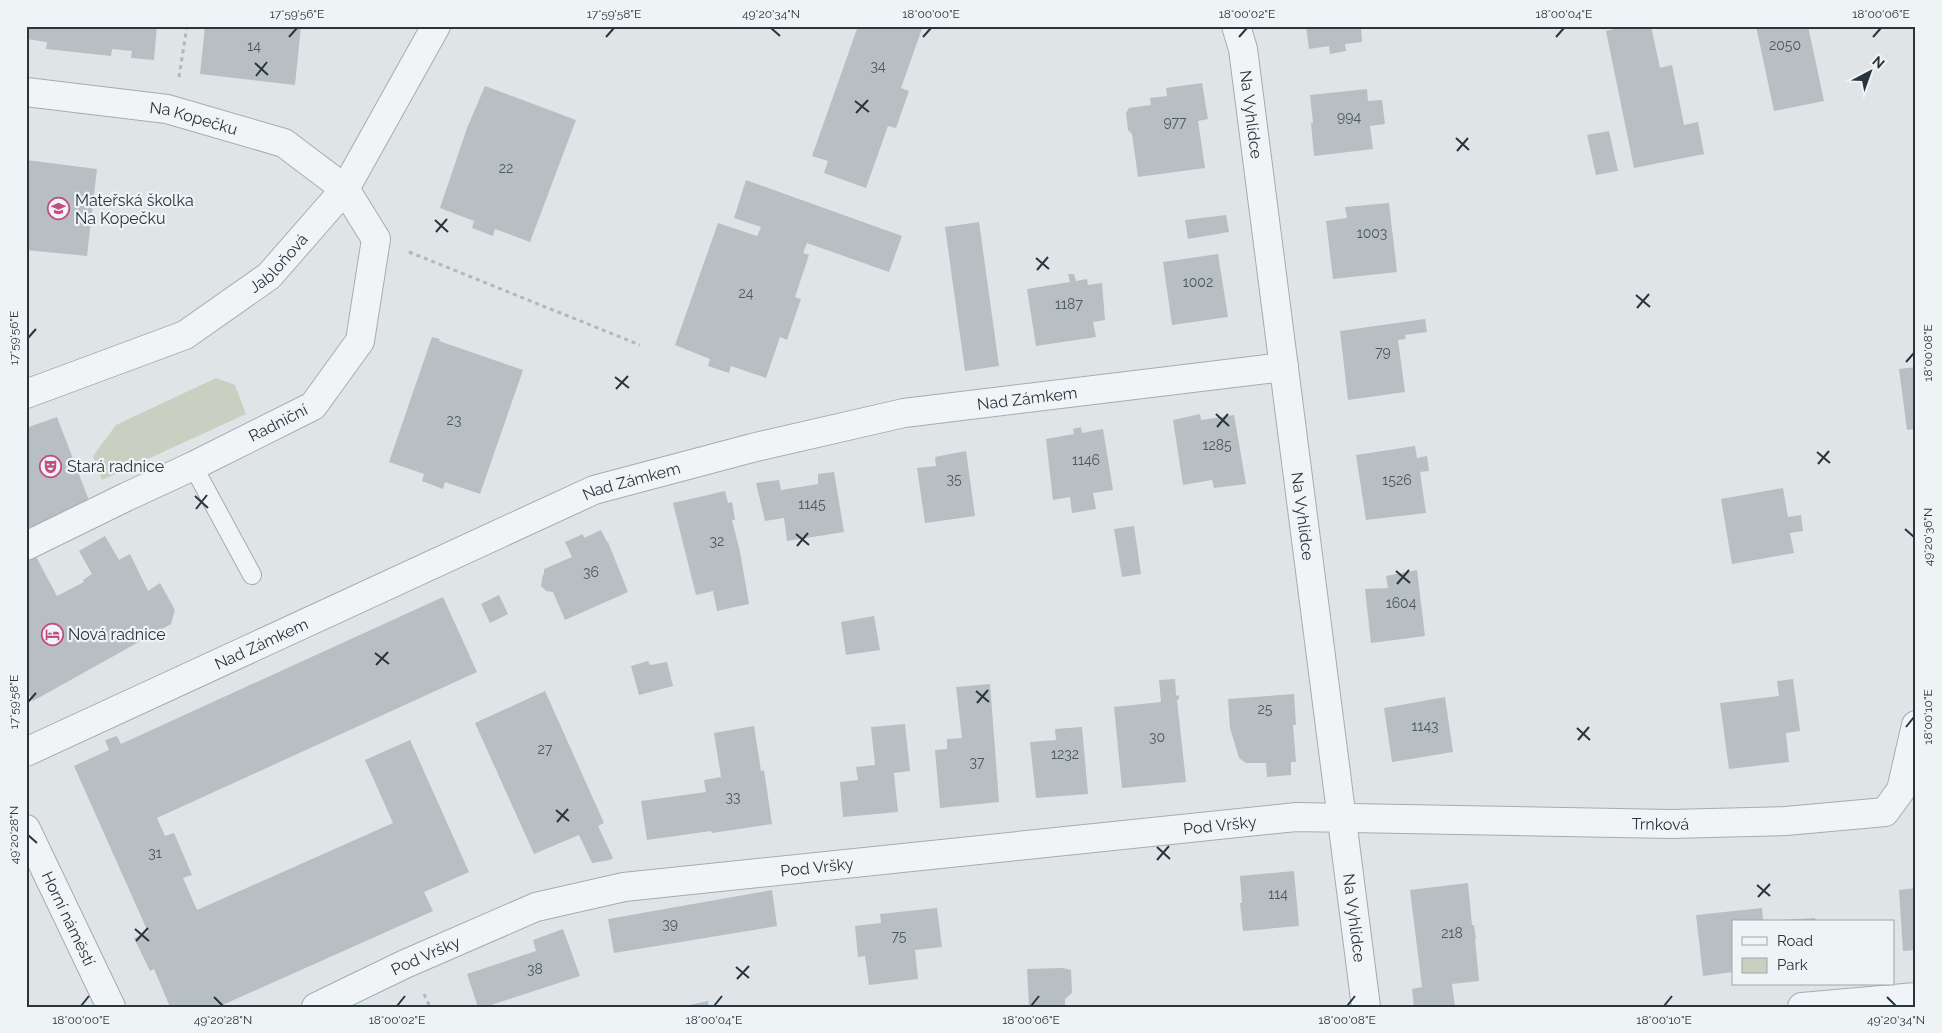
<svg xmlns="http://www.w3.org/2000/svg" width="1942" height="1033" font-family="Raleway,sans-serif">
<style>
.green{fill:#c9d0c1}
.building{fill:#b7bfc3}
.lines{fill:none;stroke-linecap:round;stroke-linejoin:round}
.service-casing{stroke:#a5acb1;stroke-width:20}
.minor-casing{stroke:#a5acb1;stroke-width:30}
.path{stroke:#b1b7bb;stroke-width:3;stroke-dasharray:4 4;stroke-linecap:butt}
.service{stroke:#f1f4f6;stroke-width:18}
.minor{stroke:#f1f4f6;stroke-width:28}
.ticks{fill:none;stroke:#29353d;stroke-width:2}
.labels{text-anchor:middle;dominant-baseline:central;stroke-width:4.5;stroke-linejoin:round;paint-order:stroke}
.number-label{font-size:14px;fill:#4c585e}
.street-label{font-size:16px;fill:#29353d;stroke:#eef3f5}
.poi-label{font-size:16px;fill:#29353d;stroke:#eef3f5;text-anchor:start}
.neatline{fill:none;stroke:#29353d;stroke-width:2}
.ticks-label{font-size:12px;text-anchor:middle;fill:#29353d}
</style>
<rect width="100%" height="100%" fill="#dfe4e7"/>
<path class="green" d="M216 378 235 385 246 414 102 480 93 456 116 425Z"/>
<g class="building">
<path d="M26 26H157L154 60 131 58 132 51 112 49 111 56 46 49 47 42 26 39Z"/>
<path d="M205 26H301L295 85 200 74Z"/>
<path d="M858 26H923L901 88 909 91 896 128 888 126 866 188 824 173 828 161 812 156Z"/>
<path d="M1306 26H1361L1362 42 1345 44 1346 51 1330 54 1329 46 1309 49Z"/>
<path d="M1627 26H1651L1660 68 1672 65 1684 125 1698 122 1704 154 1634 168 1606 31Z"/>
<path d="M1756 26H1808L1824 101 1774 111Z"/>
<path d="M1202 83 1208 119 1198 121 1205 168 1138 177 1132 134 1128 130 1126 113 1129 108 1151 105 1150 98 1167 96 1166 88Z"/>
<path d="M485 86 576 120 530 242 495 229 493 236 472 228 474 221 440 208 467 128Z"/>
<path d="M1367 89 1368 101 1382 100 1385 124 1370 126 1373 149 1314 156 1311 123H1313L1310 95Z"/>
<path d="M1609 131 1618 171 1596 175 1587 135Z"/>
<path d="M26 160 97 169 87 256 26 250Z"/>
<path d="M746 180 902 236 889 272 807 243 803 253 809 255 795 297 801 299 787 340 780 337 766 378 731 366 729 373 708 366 710 359 675 345 718 223 757 236 761 227 734 218Z"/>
<path d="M1389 203 1397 272 1333 279 1326 221 1347 218 1345 207Z"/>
<path d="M1226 215 1229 232 1188 239 1185 220Z"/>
<path d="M979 222 999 366 965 371 945 227Z"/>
<path d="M1218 254 1228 317 1172 325 1163 262Z"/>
<path d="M1068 274H1074L1076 281 1087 279 1088 285 1102 283 1105 320 1093 322 1096 337 1036 346 1027 289 1070 282Z"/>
<path d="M1425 319 1427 332 1405 335 1406 339 1398 340 1405 392 1348 400 1340 331Z"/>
<path d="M432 337 440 339 439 341 523 370 480 494 445 482 443 489 422 481 424 474 389 462Z"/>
<path d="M1916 367V429L1907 430 1899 369Z"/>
<path d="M1200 414 1201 420 1234 415 1246 484 1214 488 1212 480 1183 485 1173 420Z"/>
<path d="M57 417 90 503 26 529V428Z"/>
<path d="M1081 427 1082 433 1103 429 1113 490 1093 493 1096 509 1072 513 1070 497 1053 500 1046 439 1074 434 1073 429Z"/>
<path d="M1415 446 1417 458 1427 456 1429 471 1420 472 1426 513 1366 520 1356 455Z"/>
<path d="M966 451 975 516 925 523 917 468 936 466 935 457Z"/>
<path d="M834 472 844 532 787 541 784 518 765 521 756 483 779 480 781 490 818 484V474Z"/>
<path d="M1783 488 1788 517 1801 515 1803 531 1790 533 1794 553 1732 564 1721 499Z"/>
<path d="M725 491 728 503 732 502 735 520H732L740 552 749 604 717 611 713 591 696 595 673 503Z"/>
<path d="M1134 526 1141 574 1122 577 1114 529Z"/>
<path d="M601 530 607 542H608L628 592 565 620 553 592 546 591 541 586 542 578 544 573V569L572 557 565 542 583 534 584 538Z"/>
<path d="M105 536 119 560 130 554 148 591 160 583 175 610 171 624 33 701 26 690V557L34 553 57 596 84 582 83 580 92 574 79 551Z"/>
<path d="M1417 570 1425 636 1371 643 1365 589 1388 588 1386 576Z"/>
<path d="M499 595 508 614 490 623 481 604Z"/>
<path d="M443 597 477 672 157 818 165 836 174 833 192 875 183 878 197 910 393 823 365 760 410 740 469 872 424 892 433 911 218 1007H170L154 969 150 971 134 938 148 932 74 766 109 750 105 740 117 736 121 744Z"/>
<path d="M874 616 880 650 846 655 841 622Z"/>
<path d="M648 661 650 665 667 662 673 686 639 695 631 666Z"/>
<path d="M1175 679 1176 696 1179 695V699L1177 700 1186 782 1122 788 1114 707 1161 702 1159 680Z"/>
<path d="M1793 679 1800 731 1786 733 1789 762 1729 769 1720 703 1779 696 1777 681Z"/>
<path d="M990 684 999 802 940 808 935 750 947 749V739L962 738 956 687Z"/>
<path d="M545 691 604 823 598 826 613 858 610 860 592 863 579 835 534 854 475 723Z"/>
<path d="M1294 694 1296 725H1293L1296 762H1291V775L1267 777 1266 763H1246L1239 758 1230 728 1228 699Z"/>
<path d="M1445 697 1453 752 1392 762 1384 708Z"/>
<path d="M905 724 910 771 894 773 898 812 843 817 840 782 858 780 856 767 875 765 871 727Z"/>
<path d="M754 726 761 771 764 770 772 824 712 833 711 831 647 840 641 801 706 792 704 780 721 777 714 733Z"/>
<path d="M1082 727 1088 794 1036 798 1030 742 1056 740 1055 729Z"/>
<path d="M1294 871 1299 926 1243 931 1240 903H1242L1240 876Z"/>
<path d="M1468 883 1472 925H1474L1476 939H1475L1479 981 1452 984 1455 1007H1414L1412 989 1422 987 1410 890Z"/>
<path d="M1916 888V950L1903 951 1899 890Z"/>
<path d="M772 890 777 926 614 953 608 919Z"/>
<path d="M937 908 942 947 915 950 918 979 869 985 865 956 858 957 855 926 881 923 880 914Z"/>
<path d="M1762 908 1763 922H1733V972L1703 976 1696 915Z"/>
<path d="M1815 918 1816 922H1782V920Z"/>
<path d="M563 929 580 976 485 1007H478L467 974 536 951 533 940Z"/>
<path d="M1063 968 1071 970 1072 993 1065 999V1007H1029L1027 969Z"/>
<path d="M708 1001 709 1007H686L685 1006Z"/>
</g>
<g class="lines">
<defs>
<path id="service" d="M193 466 252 575"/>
<g id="minor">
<path id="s1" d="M1236 26 1243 49 1366 1007"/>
<path id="s2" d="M26 92 167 109 284 143 345 189 376 239 360 341 313 406 193 466 126 497 26 546"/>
<path id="s3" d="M26 394 185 335 269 276 345 189 436 26"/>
<path id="s4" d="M26 752 594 490 752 448 904 413 1284 367"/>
<path id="s5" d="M26 829 111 1007"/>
<path id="s6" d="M316 1007 405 964 536 907 624 887 1296 817 1671 824 1786 821 1885 812 1901 790 1916 725"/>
<path d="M1802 1007 1916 997"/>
</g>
</defs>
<use href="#service" class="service-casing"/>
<use href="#minor" class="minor-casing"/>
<g class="path">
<path d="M179 77 187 26"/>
<path d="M409 252 640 345"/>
<path d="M424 994 430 1007"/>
</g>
<use href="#service" class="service"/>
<use href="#minor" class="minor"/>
</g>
<path class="ticks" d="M771 28 780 36M289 37 297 28M606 37 614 28M923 37 931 28M1239 37 1247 28M1556 37 1564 28M1873 37 1881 28M255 63 268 75M256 76 267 62M855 101 869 112M856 113 868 100M1456 138 1469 150M1457 151 1468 138M435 220 448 232M436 232 447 219M1036 258 1049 269M1037 270 1048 257M1636 295 1650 307M1637 308 1649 294M28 338 36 329M1906 362 1914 353M615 377 629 388M616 389 628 376M1216 414 1229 426M1217 427 1228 414M1817 452 1830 463M1818 464 1829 451M195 496 208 508M196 509 207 495M1905 529 1914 537M796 534 809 545M797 546 808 533M1396 571 1410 583M1397 584 1409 570M375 653 389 664M376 665 388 652M976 691 989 702M28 702 36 693M977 703 988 690M1906 727 1914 717M1577 728 1590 740M1578 740 1589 727M556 810 569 821M557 822 568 809M28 835 37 843M1157 847 1170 859M1157 860 1169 846M1757 885 1770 896M1758 897 1770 884M135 929 149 941M136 941 148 928M736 967 749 978M737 979 749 966M214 997 223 1006M1887 997 1896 1006M81 1006 89 996M397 1006 405 996M714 1006 722 996M1031 1006 1039 996M1347 1006 1355 996M1664 1006 1672 996"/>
<defs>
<symbol id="school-ring" viewBox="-11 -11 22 22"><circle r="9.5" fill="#eef3f5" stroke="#c34e7d" stroke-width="1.5"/><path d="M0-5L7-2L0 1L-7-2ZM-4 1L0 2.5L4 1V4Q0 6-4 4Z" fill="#c34e7d"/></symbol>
<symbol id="theatre-ring" viewBox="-11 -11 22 22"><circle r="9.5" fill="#eef3f5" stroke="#c34e7d" stroke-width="1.5"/><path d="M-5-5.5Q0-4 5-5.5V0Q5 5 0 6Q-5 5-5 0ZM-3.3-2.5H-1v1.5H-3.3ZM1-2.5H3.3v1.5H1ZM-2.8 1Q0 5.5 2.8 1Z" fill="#c34e7d"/></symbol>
<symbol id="hotel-ring" viewBox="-11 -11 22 22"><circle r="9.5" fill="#eef3f5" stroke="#c34e7d" stroke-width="1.5"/><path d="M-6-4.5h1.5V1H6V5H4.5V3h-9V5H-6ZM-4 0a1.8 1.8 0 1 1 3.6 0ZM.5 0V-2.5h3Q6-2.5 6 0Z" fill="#c34e7d"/></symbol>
</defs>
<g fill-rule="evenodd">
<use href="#school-ring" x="46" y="196" width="25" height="25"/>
<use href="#theatre-ring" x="38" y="454" width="25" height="25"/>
<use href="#hotel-ring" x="40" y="622" width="25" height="25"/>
</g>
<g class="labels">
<g class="number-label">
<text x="1785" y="45">2050</text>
<text x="254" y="46">14</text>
<text x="878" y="66">34</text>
<text x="1349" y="117">994</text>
<text x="1175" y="122">977</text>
<text x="506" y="168">22</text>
<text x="1372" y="233">1003</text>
<text x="1198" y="282">1002</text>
<text x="746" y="293">24</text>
<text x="1069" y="304">1187</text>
<text x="1383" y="352">79</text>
<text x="454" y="420">23</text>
<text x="1217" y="445">1285</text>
<text x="1086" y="460">1146</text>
<text x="954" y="479">35</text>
<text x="1397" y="480">1526</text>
<text x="812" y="504">1145</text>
<text x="717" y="541">32</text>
<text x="591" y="572">36</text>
<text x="1401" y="603">1604</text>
<text x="1265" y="709">25</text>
<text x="1425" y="726">1143</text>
<text x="1157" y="737">30</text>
<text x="545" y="749">27</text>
<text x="1065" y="754">1232</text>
<text x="977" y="762">37</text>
<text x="733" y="797">33</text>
<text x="155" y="853">31</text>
<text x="1278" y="894">114</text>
<text x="670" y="924">39</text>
<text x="1452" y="933">218</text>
<text x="899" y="936">75</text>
<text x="535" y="969">38</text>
</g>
<g class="street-label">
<text stroke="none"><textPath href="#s1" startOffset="90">Na Vyhlídce</textPath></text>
<text stroke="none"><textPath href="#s2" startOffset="170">Na Kopečku</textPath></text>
<text stroke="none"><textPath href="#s3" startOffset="288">Jabloňová</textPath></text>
<text stroke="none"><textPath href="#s4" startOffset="1069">Nad Zámkem</textPath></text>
<text transform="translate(278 423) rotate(-27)">Radniční</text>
<text stroke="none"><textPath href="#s4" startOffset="664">Nad Zámkem</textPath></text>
<text stroke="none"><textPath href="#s1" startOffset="495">Na Vyhlídce</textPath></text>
<text stroke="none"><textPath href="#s4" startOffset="259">Nad Zámkem</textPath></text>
<text stroke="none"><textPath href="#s6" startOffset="1372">Trnková</textPath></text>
<text stroke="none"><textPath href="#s6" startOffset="931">Pod Vršky</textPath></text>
<text stroke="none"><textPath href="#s6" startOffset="526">Pod Vršky</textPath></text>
<text stroke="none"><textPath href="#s5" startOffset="99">Horní náměstí</textPath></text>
<text stroke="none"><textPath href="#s1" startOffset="900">Na Vyhlídce</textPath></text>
<text stroke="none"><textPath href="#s6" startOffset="121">Pod Vršky</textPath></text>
</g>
<g class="poi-label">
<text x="75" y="200">Mateřská školka<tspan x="75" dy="18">Na Kopečku</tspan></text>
<text x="67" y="466">Stará radnice</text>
<text x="68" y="634">Nová radnice</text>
</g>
</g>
<rect width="1942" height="1033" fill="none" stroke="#eef3f5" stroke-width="55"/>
<rect x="1732" y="920" width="162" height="65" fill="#eef3f5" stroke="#9fa7ab"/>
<rect x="1742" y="937" width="25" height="8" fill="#f1f4f6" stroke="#9fa7ab"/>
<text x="1777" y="946" font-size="15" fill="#29353d">Road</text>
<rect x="1742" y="958" width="25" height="15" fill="#c9d0c1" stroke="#9fa7ab"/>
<text x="1777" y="970" font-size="15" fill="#29353d">Park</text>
<g transform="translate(1870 72) rotate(41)" stroke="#eef3f5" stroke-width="4" paint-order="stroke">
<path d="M0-4L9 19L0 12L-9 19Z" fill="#29353d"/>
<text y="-8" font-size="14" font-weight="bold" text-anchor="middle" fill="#29353d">N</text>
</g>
<rect x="28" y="28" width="1886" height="978" class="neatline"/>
<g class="ticks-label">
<text x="297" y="18">17°59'56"E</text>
<text x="614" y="18">17°59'58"E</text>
<text x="771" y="18">49°20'34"N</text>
<text x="931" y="18">18°00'00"E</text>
<text x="1247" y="18">18°00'02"E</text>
<text x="1564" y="18">18°00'04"E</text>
<text x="1881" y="18">18°00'06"E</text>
<text transform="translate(14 338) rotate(-90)" y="4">17°59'56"E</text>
<text transform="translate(1928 353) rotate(-90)" y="4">18°00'08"E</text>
<text transform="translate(1928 537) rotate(-90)" y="4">49°20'36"N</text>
<text transform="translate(14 702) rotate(-90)" y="4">17°59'58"E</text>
<text transform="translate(1928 717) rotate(-90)" y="4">18°00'10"E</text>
<text transform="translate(14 835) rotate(-90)" y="4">49°20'28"N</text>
<text x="81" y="1024">18°00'00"E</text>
<text x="223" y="1024">49°20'28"N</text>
<text x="397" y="1024">18°00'02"E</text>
<text x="714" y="1024">18°00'04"E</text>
<text x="1031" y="1024">18°00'06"E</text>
<text x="1347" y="1024">18°00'08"E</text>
<text x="1664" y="1024">18°00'10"E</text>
<text x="1896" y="1024">49°20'34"N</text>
</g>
</svg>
